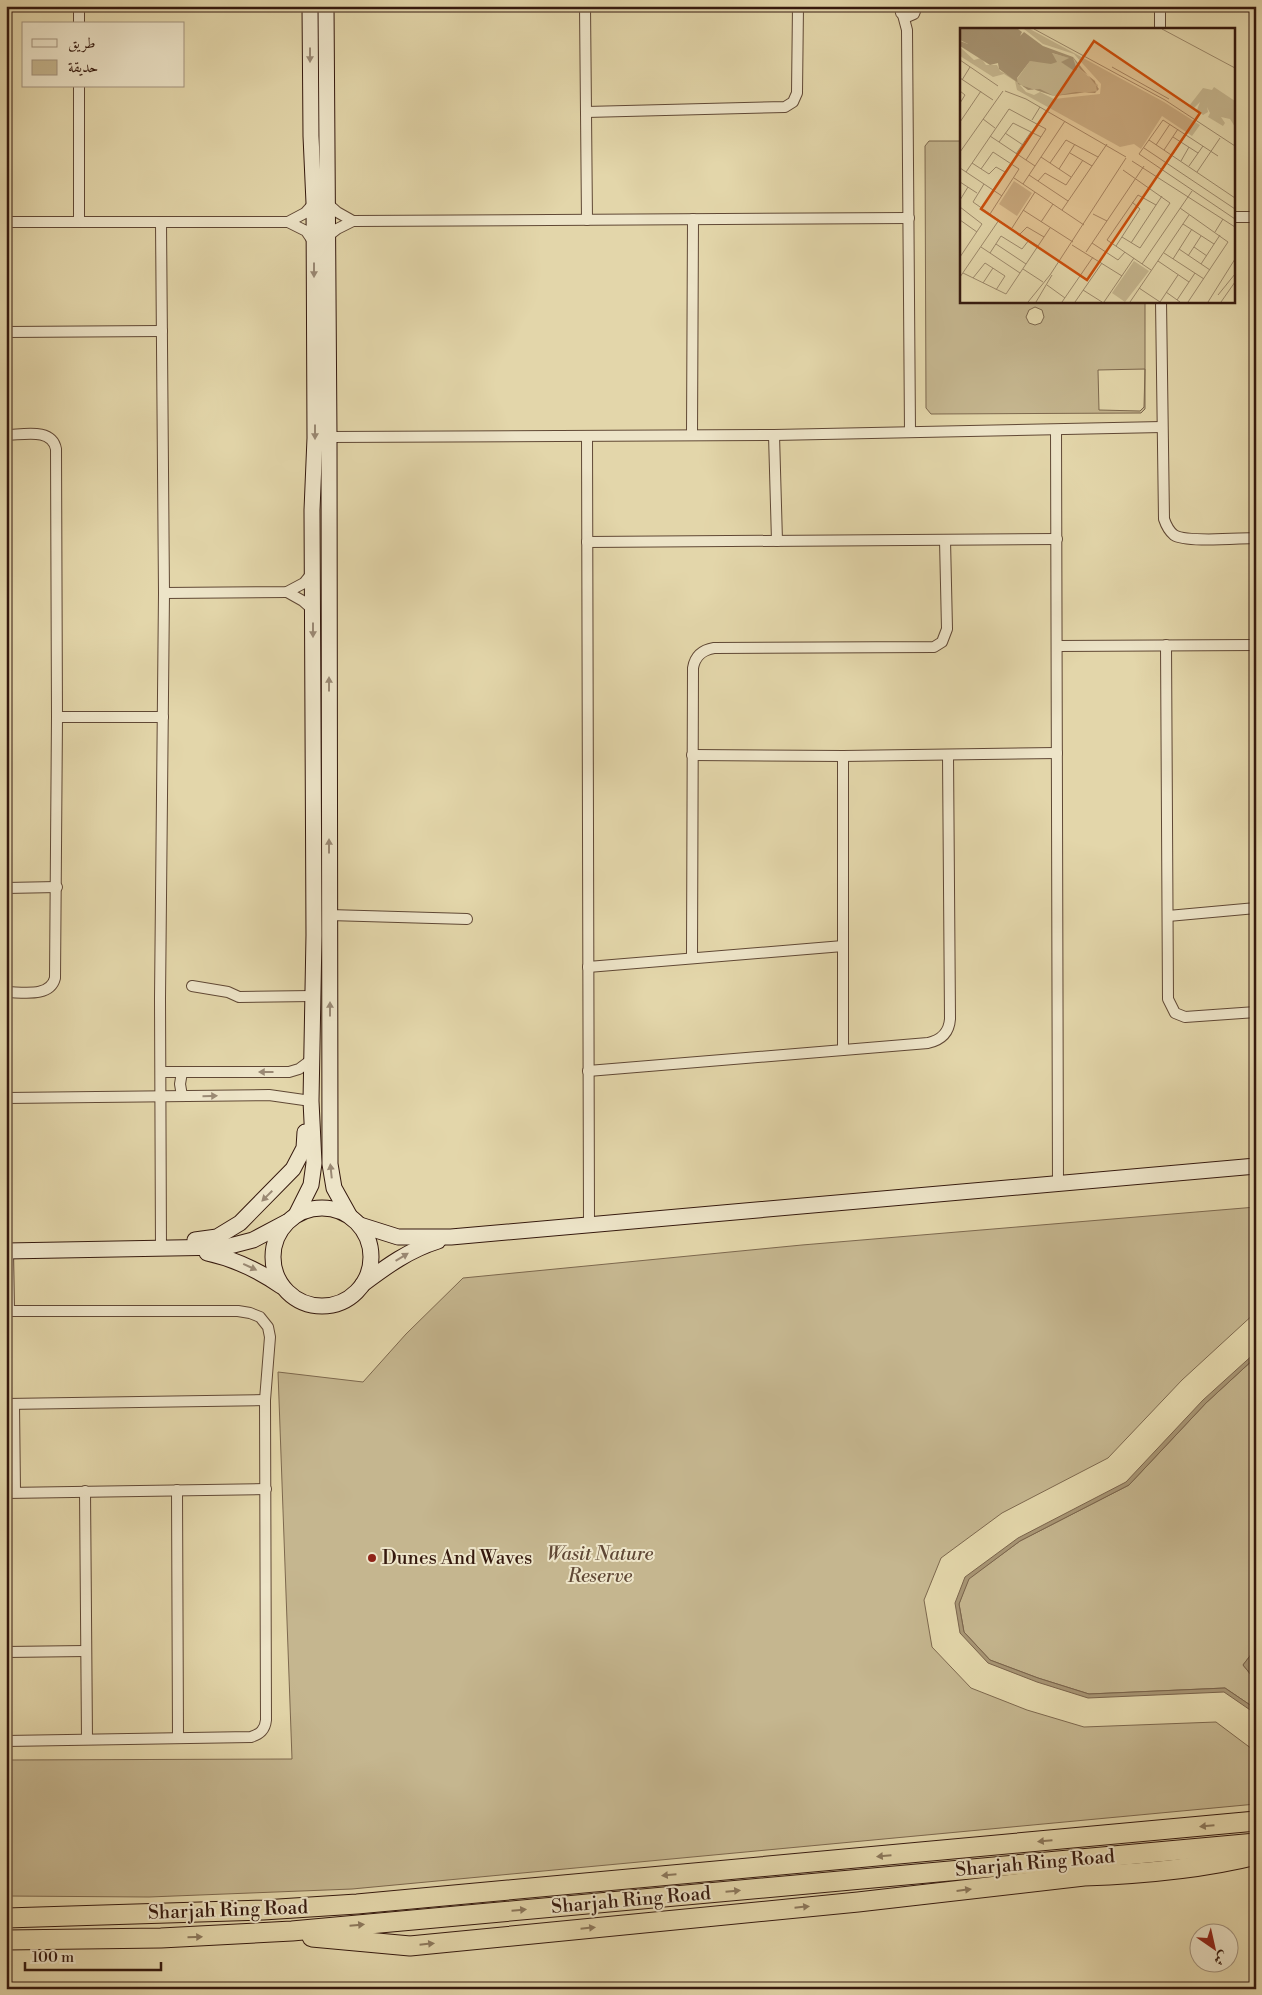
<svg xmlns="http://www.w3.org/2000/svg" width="1262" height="1995" font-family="'Libre Bodoni',Amiri,serif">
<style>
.green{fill:#c5b68f;stroke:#7d684e;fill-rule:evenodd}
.water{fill:#a89675;stroke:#7a644c}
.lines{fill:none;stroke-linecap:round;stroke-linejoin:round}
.street-casing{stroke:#604835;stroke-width:12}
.secondary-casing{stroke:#35190e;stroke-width:17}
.highway-casing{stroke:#35190e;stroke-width:21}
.street{stroke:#ede4c8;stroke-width:10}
.secondary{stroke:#ede4c8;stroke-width:15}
.highway{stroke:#e3d6aa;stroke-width:19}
.oneway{fill:#9a8974}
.oneway2{fill:#8c785c}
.poi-dot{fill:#8f2418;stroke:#ede4c8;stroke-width:2}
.labels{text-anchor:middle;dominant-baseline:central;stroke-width:4;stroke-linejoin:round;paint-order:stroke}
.park-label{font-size:19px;font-style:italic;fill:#604835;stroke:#ede4c8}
.poi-label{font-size:19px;fill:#35190e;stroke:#ede4c8;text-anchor:start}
.street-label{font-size:19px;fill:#35190e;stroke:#ede4c8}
.inset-road{fill:none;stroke:#9d8a6c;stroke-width:1}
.view{fill:#cd4f0c;fill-opacity:0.15;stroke:#cd4f0c;stroke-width:2.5}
.inset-edge{fill:none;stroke:#35190e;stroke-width:2.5}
</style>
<rect width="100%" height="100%" fill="#e3d6aa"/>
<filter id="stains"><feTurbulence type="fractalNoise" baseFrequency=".004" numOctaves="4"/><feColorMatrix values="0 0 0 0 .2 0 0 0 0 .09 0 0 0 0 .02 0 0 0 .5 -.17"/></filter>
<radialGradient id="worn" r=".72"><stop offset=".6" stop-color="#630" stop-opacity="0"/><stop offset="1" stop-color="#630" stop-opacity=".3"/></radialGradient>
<g class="green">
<path d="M929 141H961V301H1145V409L1141 413 931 414 926 408 925 146ZM1035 307 1042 310 1044 317 1041 323 1035 325 1029 323 1026 317 1029 310ZM1145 369 1144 407 1140 411 1099 410 1098 370Z"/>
<path d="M1256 1207V1312L1182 1380 1108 1458 1002 1513 941 1558 924 1600 932 1647 971 1688 1027 1710 1084 1727 1216 1722 1256 1752V1804L352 1889 149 1897 6 1896V1760L292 1759 278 1372 363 1382 406 1334 463 1278 802 1245Z"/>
<path d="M1256 1357V1648L1243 1665 1256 1681V1709L1225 1688 1089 1694 1038 1678 990 1660 964 1632 959 1604 968 1579 1020 1541 1129 1485 1206 1403Z"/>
</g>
<g class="water">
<path d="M1256 1352V1357L1206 1403 1129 1485 1020 1541 969 1579 959 1604 964 1632 990 1660 1038 1678 1089 1694 1225 1688 1256 1709V1714L1224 1692 1088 1698 1037 1682 988 1663 960 1633 955 1603 965 1577 1018 1538 1126 1482 1203 1400Z"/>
<path d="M1256 1648V1681L1243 1665Z"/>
</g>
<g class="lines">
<defs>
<g id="street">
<path d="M585 6 587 220"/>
<path d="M900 6 901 13 907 17 914 14 917 6"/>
<path d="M1160 6V29"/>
<path d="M903 15 907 30 910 432"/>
<path d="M79 24V6"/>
<path d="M586 112 785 107 793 102 797 93 798 6"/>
<path d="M328 204 337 212 353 221"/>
<path d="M1233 217H1256"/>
<path d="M6 222H288L306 231 314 243"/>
<path d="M79 222V86"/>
<path d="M161 222 164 593 160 999 161 1249"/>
<path d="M288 222 305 213 314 203"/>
<path d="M328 236 337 229 353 221 909 218"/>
<path d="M1161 301 1164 519C1166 525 1169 531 1174 535 1186 543 1239 538 1256 538"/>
<path d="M6 332 162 331"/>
<path d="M1056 430 1058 1184"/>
<path d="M6 435C22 435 52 427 56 449L57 717 55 978C50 998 22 992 6 992"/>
<path d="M692 435 693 219"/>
<path d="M774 435 777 541"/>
<path d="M587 436 589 1225"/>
<path d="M329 437 774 435 1162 427"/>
<path d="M587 542 1057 539"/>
<path d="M287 592 303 601 312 609"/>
<path d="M164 593 287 592 304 583 312 573"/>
<path d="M1166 645 1168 999 1175 1013 1185 1017 1256 1012"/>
<path d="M1057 646 1256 645"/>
<path d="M57 717H163"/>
<path d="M692 755 843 756 1057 753"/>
<path d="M6 888 57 887"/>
<path d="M329 915 467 919"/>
<path d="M1168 916 1256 908"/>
<path d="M692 958 693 668C695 656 702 650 714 648L934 647 942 642 947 629 945 540"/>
<path d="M588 967 843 946"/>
<path d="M192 986 228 992 239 997 313 996"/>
<path d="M843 1050V756"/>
<path d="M588 1071 928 1043C941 1040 949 1033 950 1019L948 755"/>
<path d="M162 1072H289L299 1069 311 1060"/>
<path d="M182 1096 180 1084 182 1072"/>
<path d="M6 1098 269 1095 311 1101"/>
<path d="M8 1251 9 1311"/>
<path d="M6 1311H238L250 1313 260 1317 268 1327 270 1337 265 1400 266 1720C265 1730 260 1734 251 1737L6 1741"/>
<path d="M6 1404 265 1400"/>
<path d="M14 1404 15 1492"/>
<path d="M177 1490 178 1738"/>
<path d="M85 1491 87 1739"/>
<path d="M6 1493 266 1489"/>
<path d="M6 1652 86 1651"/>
</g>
<g id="secondary">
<path d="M326 6 329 437 330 1164 334 1188 349 1215"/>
<circle cx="322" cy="1257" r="49"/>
<path d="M296 1215 311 1185 314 1163 311 1101 314 935 312 510 315 438 314 203 311 136 310 6"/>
<path d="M360 1225 398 1237H451L1256 1166"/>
<path d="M195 1240 217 1237 240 1223 293 1169 304 1148 305 1132"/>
<path d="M6 1251 226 1247 253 1240 287 1222"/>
<path d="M207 1253C235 1259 258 1270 281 1286"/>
<path d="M363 1284C387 1266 409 1250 438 1241"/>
</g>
<g id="highway">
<path d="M6 1918 263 1910 357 1904 1256 1821"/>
<path d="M312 1937 410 1946 858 1902 1084 1876C1141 1874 1200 1869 1256 1855"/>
<path d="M6 1940 161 1938 292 1931 1256 1843"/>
</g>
</defs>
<use href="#street" class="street-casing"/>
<use href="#secondary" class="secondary-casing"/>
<use href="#highway" class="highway-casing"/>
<use href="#street" class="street"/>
<use href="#secondary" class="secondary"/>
<use href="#highway" class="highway"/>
</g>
<defs><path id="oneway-solid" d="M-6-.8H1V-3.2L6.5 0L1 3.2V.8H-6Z" transform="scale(1.25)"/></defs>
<g class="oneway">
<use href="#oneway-solid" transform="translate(310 55) rotate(90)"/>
<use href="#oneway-solid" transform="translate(314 270) rotate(90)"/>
<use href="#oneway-solid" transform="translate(315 432) rotate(90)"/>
<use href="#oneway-solid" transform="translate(313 630) rotate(90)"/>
<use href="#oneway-solid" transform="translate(329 684) rotate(-90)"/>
<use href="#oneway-solid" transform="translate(329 846) rotate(-90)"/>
<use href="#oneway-solid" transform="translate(330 1009) rotate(-90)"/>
<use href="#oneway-solid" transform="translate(266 1072) rotate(180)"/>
<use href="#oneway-solid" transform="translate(210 1096) rotate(-1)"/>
<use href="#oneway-solid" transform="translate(331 1171) rotate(-96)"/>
<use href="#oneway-solid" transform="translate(267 1196) rotate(135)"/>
<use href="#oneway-solid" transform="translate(402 1257) rotate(-31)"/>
<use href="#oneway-solid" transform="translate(250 1267) rotate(25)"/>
</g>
<g class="oneway2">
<use href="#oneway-solid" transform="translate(1207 1826) rotate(175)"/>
<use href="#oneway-solid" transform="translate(1045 1841) rotate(175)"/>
<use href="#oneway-solid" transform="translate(884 1856) rotate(175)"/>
<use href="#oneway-solid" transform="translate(669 1875) rotate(175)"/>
<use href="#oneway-solid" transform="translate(964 1890) rotate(-7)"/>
<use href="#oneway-solid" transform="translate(733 1891) rotate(-5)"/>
<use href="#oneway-solid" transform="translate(802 1907) rotate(-6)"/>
<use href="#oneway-solid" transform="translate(519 1910) rotate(-5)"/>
<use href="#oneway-solid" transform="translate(357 1925) rotate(-5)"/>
<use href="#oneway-solid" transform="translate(588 1928) rotate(-6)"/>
<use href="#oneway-solid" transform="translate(195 1937) rotate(-2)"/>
<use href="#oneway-solid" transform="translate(427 1944) rotate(-6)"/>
</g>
<circle class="poi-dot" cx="372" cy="1558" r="5"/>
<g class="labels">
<g class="park-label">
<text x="600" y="1554">Wasit Nature<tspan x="600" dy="22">Reserve</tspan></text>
</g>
<g class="poi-label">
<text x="382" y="1558">Dunes And Waves</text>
</g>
<g class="street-label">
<text transform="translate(1035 1863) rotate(-5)">Sharjah Ring Road</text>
<text transform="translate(631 1900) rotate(-5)">Sharjah Ring Road</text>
<text transform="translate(228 1910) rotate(-2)">Sharjah Ring Road</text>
</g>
</g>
<g transform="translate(960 28)">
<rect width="275" height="275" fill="#e3d6aa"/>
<path d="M64 1H70L204 74 240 97 232 108 202 88 181 121 174 116 160 119 57 62 55 53 44 46 33 49 0 28V19L14 32 21 30 26 37H37L40 43 52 49 54 43 28 25 61 31 55 51 66 64 74 67 80 64 94 71 140 66 141 56 114 26 83 16ZM91 25 110 30 102 34 114 43 112 29 120 41 138 57 137 63 94 68 58 56 57 51 70 33 94 34ZM254 59 275 73V99L270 91 261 89 265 95 263 98 248 89 250 85 247 79 248 84 243 87 237 82 240 74 234 80 229 78 243 60 252 62ZM54 153 72 165 57 188 39 176ZM174 233 189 243 165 274 152 265Z" fill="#c5b68f"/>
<path d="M0 1H58L62 4 60 8 64 4 83 18 113 29 139 61 135 65 116 64 94 68 80 61 68 62 39 41 38 35 30 37 0 18V13L8 16 0 12ZM92 25 109 30 101 34 114 43 117 42 113 30 120 41 135 53 137 63 94 68 58 56 57 50 70 33 91 36 97 34Z" fill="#a89675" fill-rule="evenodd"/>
<path class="inset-road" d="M74 1 205 72 275 118M202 1 275 40M0 32 38 58M152 39 209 71M0 50 33 72M2 52 10 39M0 63 5 67 0 75M45 63 66 71 166 129M23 91 35 100M72 92 80 79M0 94 21 63M45 105 63 117M30 108 75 138M213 109 238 125M189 112 275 170M39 114 53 95 81 109M196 117 210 96M184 120 275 181M204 122 218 101M0 124 43 63M110 125 132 138M56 126 71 104M212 127 221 114M258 128 203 92 179 126 275 191M81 129 111 149M172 133 275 199M221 133 229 119M12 135 29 146 36 139 45 144M90 135 106 112 138 129M229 138 243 118M0 140 42 168M21 141 33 124 59 141 30 186M99 141 115 116M6 144 49 81 86 101 66 132M237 144 260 110M69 147 108 173M54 150 124 197M78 153 85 145 106 157 123 132M0 154 17 165M24 156 13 174 50 200M63 156 105 93M33 162 51 135M0 172 8 159M0 179 22 196 0 229M220 180 268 214 228 274M63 182 113 214M102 182 147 116M133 186 147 193M0 192 17 204M81 194 93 176M223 196 254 216M52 200 75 164M51 201 78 218M255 204 263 191M60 206 67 199 84 209M162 209 180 220 210 175 163 142M132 215 158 232 165 224M171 215 202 168M36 216 66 236M112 217 162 248M156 218 180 181 172 174M21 219 60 245M234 219 247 228M219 221 250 242M126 224 184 138M30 225 41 208 62 221 69 212M204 225 244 251M228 228 241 208M213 231 232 201M198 233 229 254M182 236 232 163M241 236 260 207M63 241 83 254M191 242 147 212 178 167 196 177M3 245 46 266 90 200M0 249 39 192M13 250 25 235 45 248 36 262M23 255 33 240M87 257 105 270M179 260 200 274M123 262 142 274M206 264 220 274M258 267 275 246M217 272 235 245M68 274 90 247 166 130M76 274 92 247M102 274 133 229M115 274 142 235M144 274 174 230M170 274 229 187M200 274 218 247M248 274 275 231M261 274 275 254"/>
<path class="view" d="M134 13 240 85 127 252 21 181Z"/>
<rect width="275" height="275" class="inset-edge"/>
</g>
<rect width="1262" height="1995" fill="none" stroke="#e3d6aa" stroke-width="25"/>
<rect x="8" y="8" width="1247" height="1980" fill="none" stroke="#35190e" stroke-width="2.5"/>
<rect x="12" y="12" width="1237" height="1970" fill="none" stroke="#35190e"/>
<rect x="22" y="22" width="162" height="65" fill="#ede4c8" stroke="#a3937e"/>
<rect x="32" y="39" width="25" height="8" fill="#ede4c8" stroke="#a3937e"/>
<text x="68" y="48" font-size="15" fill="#35190e">طريق</text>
<rect x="32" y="60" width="25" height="15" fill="#c5b68f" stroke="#a3937e"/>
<text x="68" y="72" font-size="15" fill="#35190e">حديقة</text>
<g transform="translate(1214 1948) rotate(146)"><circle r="24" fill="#ede4c8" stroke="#a3937e"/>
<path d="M0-4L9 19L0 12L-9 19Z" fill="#8f2418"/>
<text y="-8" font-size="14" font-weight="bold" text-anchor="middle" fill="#35190e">ش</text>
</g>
<path d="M25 1962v8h136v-8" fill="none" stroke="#35190e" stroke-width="2.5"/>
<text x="32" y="1962" font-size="15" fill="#35190e" stroke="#ede4c8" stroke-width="4" paint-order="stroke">100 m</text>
<rect width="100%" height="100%" filter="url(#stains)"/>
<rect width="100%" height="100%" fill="url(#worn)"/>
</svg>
